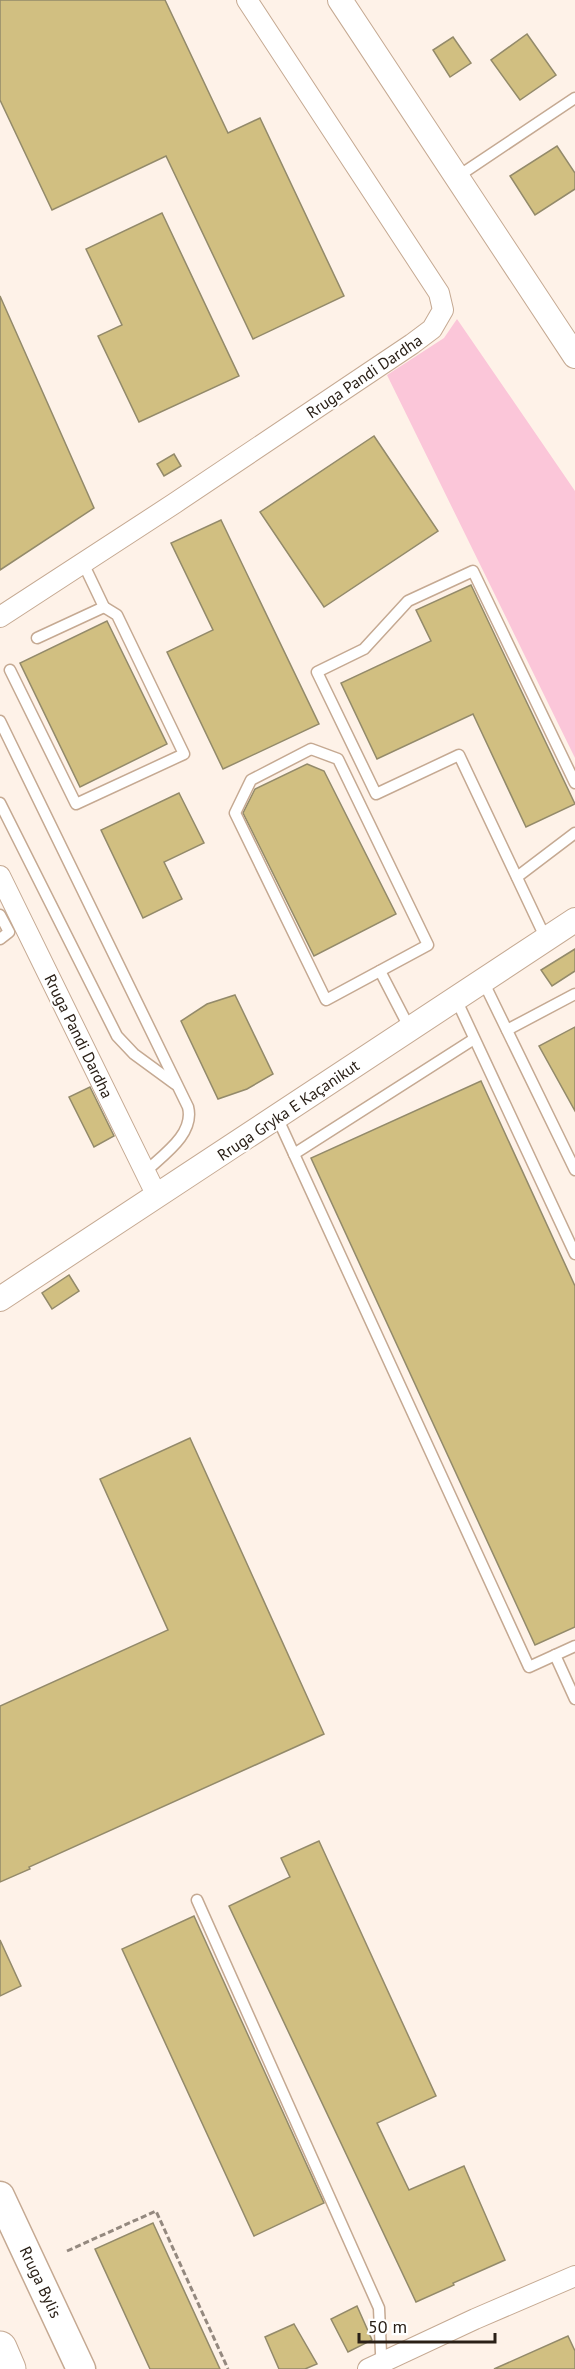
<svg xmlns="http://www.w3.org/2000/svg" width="575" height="2369" font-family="'PT Sans',sans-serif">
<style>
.green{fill:#fbc6d9}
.building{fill:#d1bf81;stroke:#938a6a;stroke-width:1.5}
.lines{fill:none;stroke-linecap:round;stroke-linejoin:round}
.service-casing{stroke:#c5a992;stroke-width:13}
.minor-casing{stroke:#c5a992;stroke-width:22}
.tertiary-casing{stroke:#c5a992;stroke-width:26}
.secondary-casing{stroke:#c5a992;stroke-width:31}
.motorway-casing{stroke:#c5a992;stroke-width:35}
.path{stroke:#94897f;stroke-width:3;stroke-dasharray:6 3;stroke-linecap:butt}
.service{stroke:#fff;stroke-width:10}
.minor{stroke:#fff;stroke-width:20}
.tertiary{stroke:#fff;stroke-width:24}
.secondary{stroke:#fff;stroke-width:28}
.motorway{stroke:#fff;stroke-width:33}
.labels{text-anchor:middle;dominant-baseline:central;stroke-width:4.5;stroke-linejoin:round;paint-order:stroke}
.street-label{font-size:16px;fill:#2a2017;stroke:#fff}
</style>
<rect width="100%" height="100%" fill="#fef2e8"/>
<path class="green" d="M457 319 575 491V758L387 375 444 338Z"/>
<g class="building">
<path d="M0 0H165L228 133 260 118 344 296 253 339 166 156 52 210 0 100Z"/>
<path d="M527 34 556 75 520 100 491 60Z"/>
<path d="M453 37 471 63 450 77 433 50Z"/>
<path d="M557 146 575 173V189L535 215 510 176Z"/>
<path d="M162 213 239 376 139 422 98 336 122 325 86 249Z"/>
<path d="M0 296 94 508 0 570Z"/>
<path d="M374 436 438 531 324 607 260 512Z"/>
<path d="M174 454 181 466 164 476 157 464Z"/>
<path d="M221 520 319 724 223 769 167 652 213 630 171 543Z"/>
<path d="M471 585 575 804 526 827 473 714 377 759 341 683 431 641 416 610Z"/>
<path d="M107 621 167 744 80 787 20 663Z"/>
<path d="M307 764 324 771 396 914 314 956 243 813 255 789Z"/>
<path d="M179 793 204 843 164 862 182 899 143 918 101 830Z"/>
<path d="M575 949V971L552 986 541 970Z"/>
<path d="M235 995 273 1074 247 1089 218 1099 181 1021 207 1004Z"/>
<path d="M575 1027V1111L539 1046Z"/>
<path d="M481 1081 575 1286V1627L535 1645 311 1158Z"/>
<path d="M90 1087 114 1136 94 1147 69 1097Z"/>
<path d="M69 1275 79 1291 52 1309 42 1293Z"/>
<path d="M190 1438 324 1734 29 1867 30 1869 0 1882V1706L168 1630 100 1479Z"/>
<path d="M319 1841 436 2096 377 2123 409 2190 464 2166 505 2260 453 2283 454 2285 416 2302 229 1906 290 1877 281 1858Z"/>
<path d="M194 1916 324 2203 254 2236 122 1949Z"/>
<path d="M0 1940 21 1986 0 1996Z"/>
<path d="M153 2223 220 2369H150L95 2249Z"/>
<path d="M357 2306 372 2340 348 2352 331 2319Z"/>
<path d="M294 2324 317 2364 305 2369H279L265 2337Z"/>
<path d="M568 2336 575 2351V2369H494Z"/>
</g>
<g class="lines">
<defs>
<g id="service">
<path d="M457 177 575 98"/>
<path d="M37 638 104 607 83 563"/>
<path d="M10 670 76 804 184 754 117 615 104 607"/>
<path d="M0 721 188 1107C195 1134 163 1155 145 1172"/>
<path d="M311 749 338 759 428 945 326 1000 235 813 251 780Z"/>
<path d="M0 803 117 1036 134 1054 175 1084"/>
<path d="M517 877 575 833"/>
<path d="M0 915 9 932 0 939"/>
<path d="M546 939 459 755 376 794 317 672 364 649 408 601 473 571 575 783"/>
<path d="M380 971 410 1029"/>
<path d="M483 981 575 1170"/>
<path d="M456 999 575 1254"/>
<path d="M507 1030 575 994"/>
<path d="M277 1117 529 1667 575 1646"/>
<path d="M294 1154 474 1039"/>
<path d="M555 1655 575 1699"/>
<path d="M197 1900 379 2308 381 2353 384 2362"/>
</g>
<g id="minor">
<path d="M0 617 175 503 412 344 432 329 443 310 439 293 247 0"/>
<path d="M0 876 157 1196"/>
<path d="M368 2369 475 2319 575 2276"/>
</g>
<g id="tertiary">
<path d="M340 0 575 356"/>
<path d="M0 1299 575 920"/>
</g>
<path id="secondary" d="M0 2196 81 2369"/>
<path id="motorway" d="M0 2348 9 2369"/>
</defs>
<use href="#service" class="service-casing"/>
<use href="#minor" class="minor-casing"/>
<use href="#tertiary" class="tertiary-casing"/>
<use href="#secondary" class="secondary-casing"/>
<use href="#motorway" class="motorway-casing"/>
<path class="path" d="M67 2251 156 2211 228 2369"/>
<use href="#service" class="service"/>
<use href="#minor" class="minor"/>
<use href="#tertiary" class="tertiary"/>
<use href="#secondary" class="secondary"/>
<use href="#motorway" class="motorway"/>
</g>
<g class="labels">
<g class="street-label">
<text transform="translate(364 376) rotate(-34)">Rruga Pandi Dardha</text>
<text transform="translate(79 1036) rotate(64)">Rruga Pandi Dardha</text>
<text transform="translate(288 1110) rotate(-34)">Rruga Gryka E Kaçanikut</text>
<text transform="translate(41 2282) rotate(65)">Rruga Bylis</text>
</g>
</g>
<path d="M359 2333v9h136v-9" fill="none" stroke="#2a2017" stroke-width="3"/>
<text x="368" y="2333" font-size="18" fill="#2a2017" stroke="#ffffff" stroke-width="4.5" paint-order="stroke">50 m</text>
</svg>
